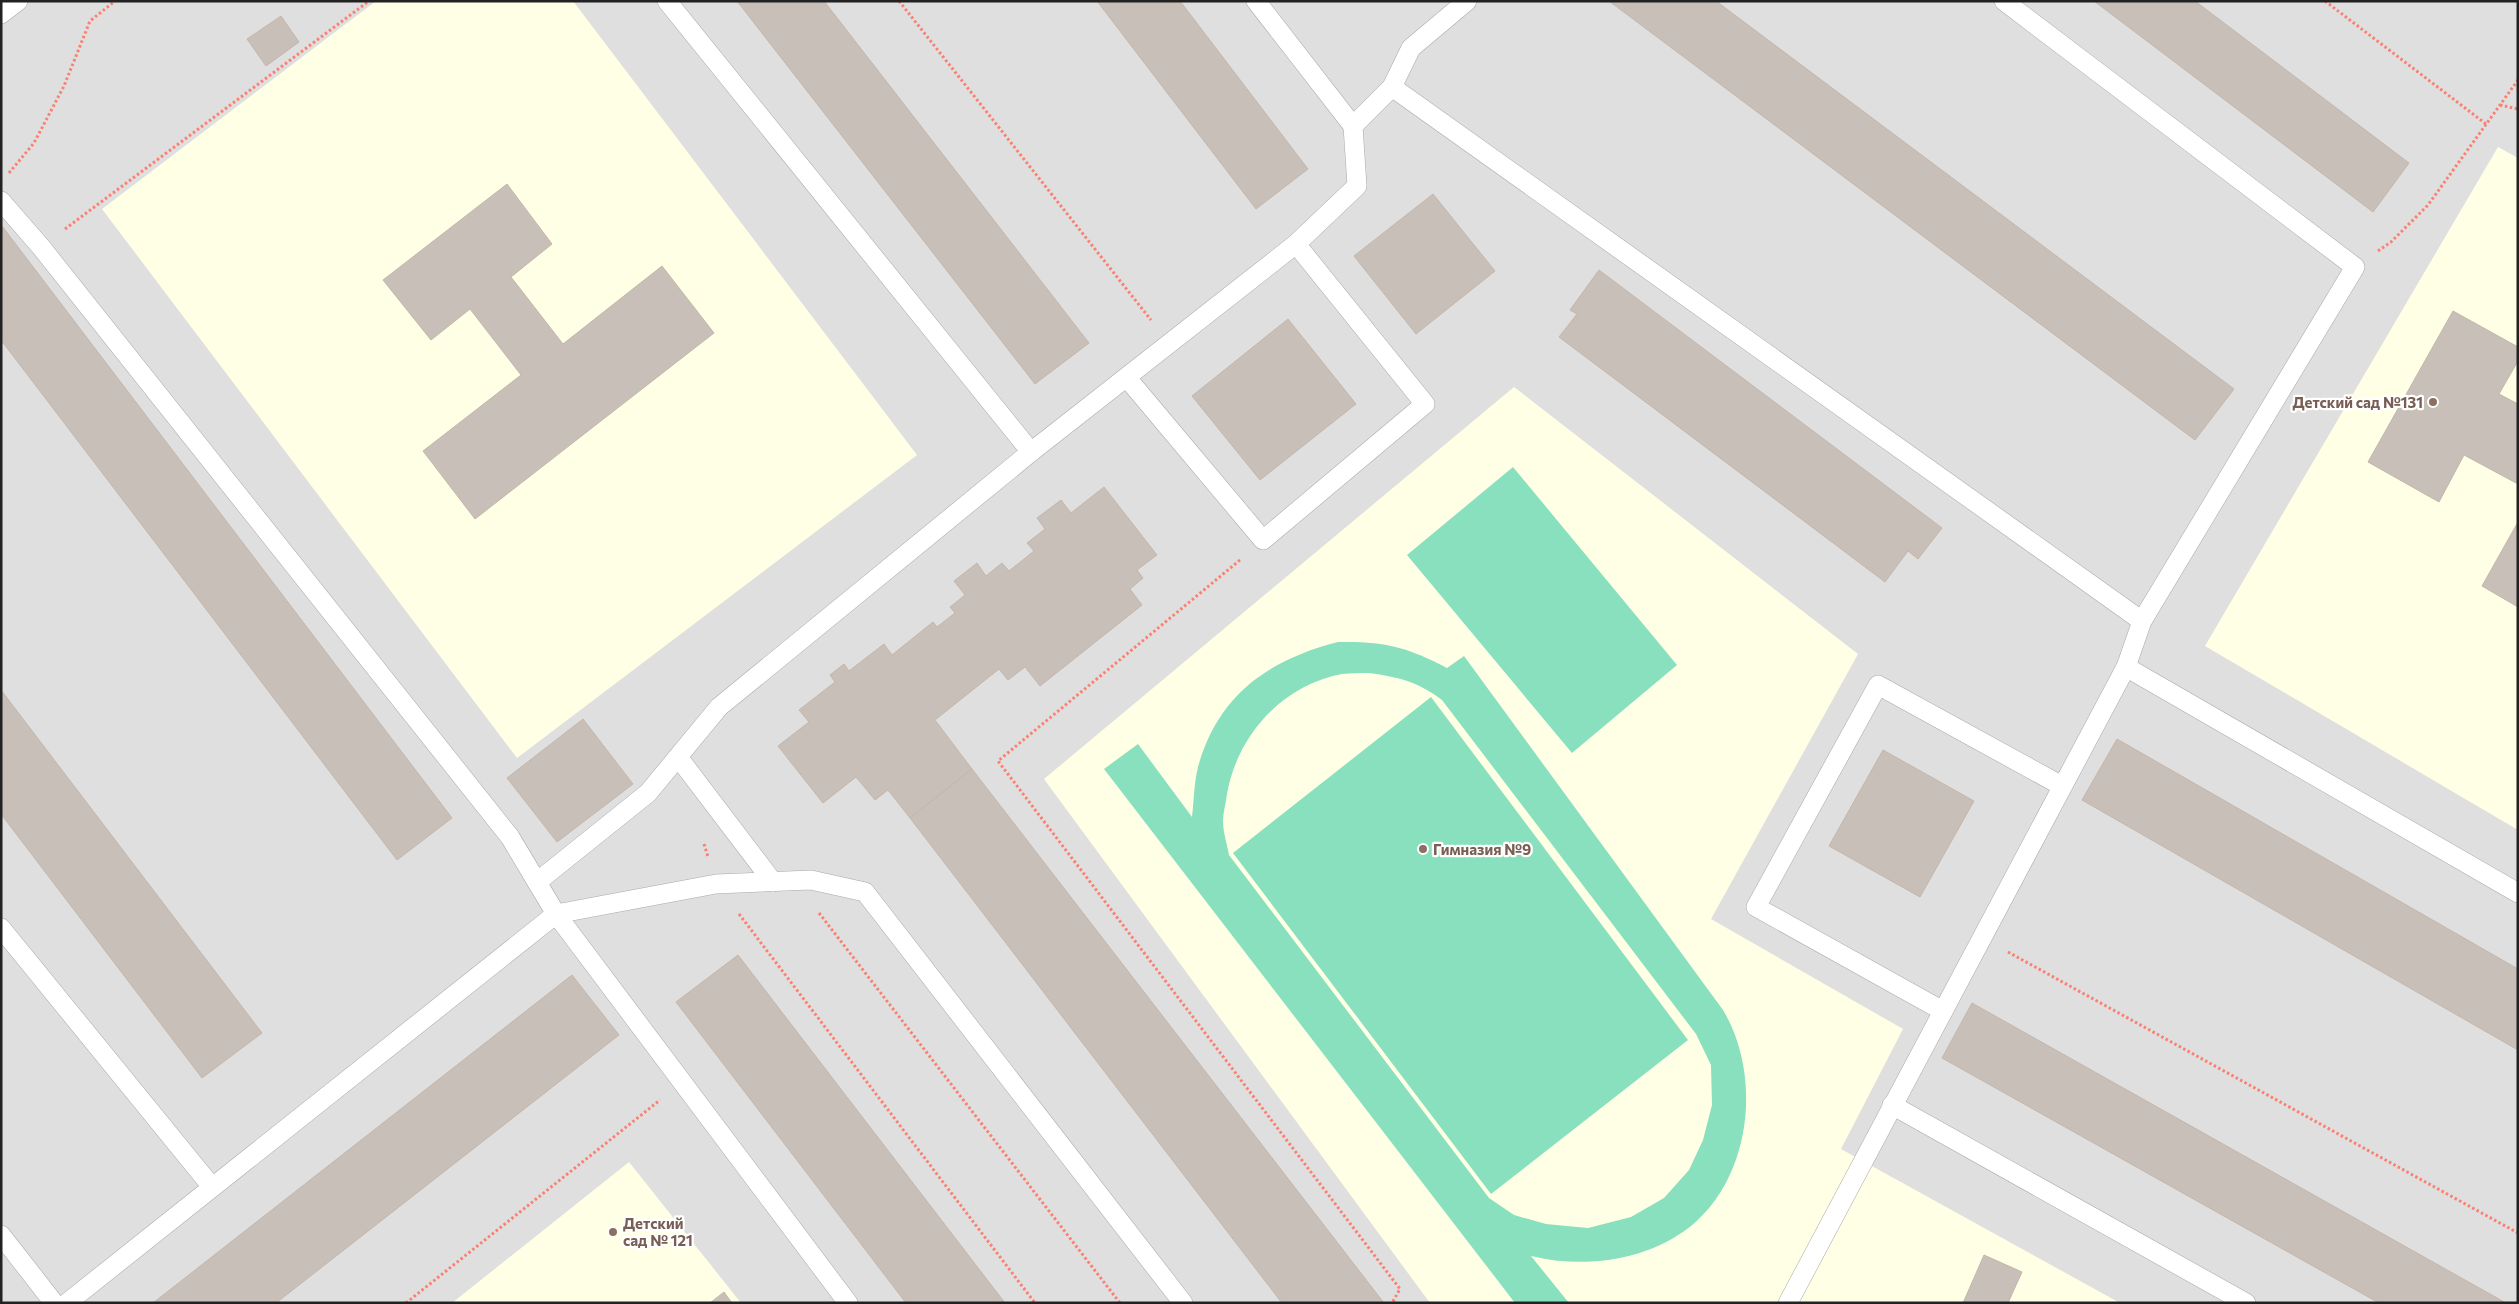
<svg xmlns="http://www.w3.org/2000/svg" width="2519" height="1304" font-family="Commissioner,sans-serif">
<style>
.residential{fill:#e0dfdf}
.education{fill:#ffffe5}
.pitch{fill:#88e0be;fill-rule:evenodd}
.building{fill:#c7bfb8;stroke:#c4b6ab}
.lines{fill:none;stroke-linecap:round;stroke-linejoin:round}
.service-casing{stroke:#a9a9a9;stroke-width:20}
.path{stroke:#fa8072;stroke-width:3;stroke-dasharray:2.5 2.5;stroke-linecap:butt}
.service{stroke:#fff;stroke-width:19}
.education-dot{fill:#8d6e63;stroke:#fff;stroke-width:2}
.labels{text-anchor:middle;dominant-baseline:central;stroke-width:4.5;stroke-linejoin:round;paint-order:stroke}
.education-label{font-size:15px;font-weight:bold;fill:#785e54;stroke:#fff;text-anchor:start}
</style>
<rect width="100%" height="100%" fill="#f2efe9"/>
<rect class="residential" x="1" y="1" width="2517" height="1302"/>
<g class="education">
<path d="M376 1H573L917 455 517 758 102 209Z"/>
<path d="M2498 147 2518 158V830L2205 646Z"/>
<path d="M1514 387 1858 654 1711 919 1903 1029 1841 1149 2120 1303H1430L1044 779Z"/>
<path d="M629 1162 741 1303H452Z"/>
</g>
<g class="pitch">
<path d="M1513 467 1677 665 1572 753 1407 555Z"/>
<path d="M1338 642C1383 641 1408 647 1447 668L1464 656 1723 1010C1762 1075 1752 1176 1691 1226 1647 1261 1584 1269 1531 1256L1569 1303H1515L1104 769 1138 744 1192 817C1194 800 1194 783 1198 767 1218 695 1268 660 1338 642ZM1369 673C1399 677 1418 682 1442 700L1696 1034 1711 1065 1712 1105 1703 1140 1689 1170 1664 1198 1631 1217 1588 1228 1546 1224 1514 1215 1489 1198 1229 855C1227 844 1223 832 1223 821 1223 812 1226 803 1227 794 1237 736 1282 685 1342 674 1351 673 1360 673 1369 673Z"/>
<path d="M1431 697 1688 1040 1491 1194 1233 853Z"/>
</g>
<g class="building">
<path d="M737 1H824L1089 343 1035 384Z"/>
<path d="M1097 1H1180L1308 169 1256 209Z"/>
<path d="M1609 1H1716L2234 389 2195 440Z"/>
<path d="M2094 1H2195L2409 163 2373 212Z"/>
<path d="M281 16 299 42 266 66 247 39Z"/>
<path d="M507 184 552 244 511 277 563 344 662 266 714 333 475 519 423 451 521 375 470 309 431 340 383 280Z"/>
<path d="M1433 194 1495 271 1416 334 1354 256Z"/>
<path d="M2 226 452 818 397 860 1 340Z"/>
<path d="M1599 270 1942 528 1918 559 1908 551 1885 582 1559 337 1577 314 1570 310Z"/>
<path d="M2453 311 2518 347V361L2499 394 2518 404V484L2464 455 2439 502 2368 462Z"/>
<path d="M1288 319 1356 404 1260 480 1192 396Z"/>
<path d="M1104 487 1157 555 1137 570 1143 578 1130 589 1142 605 1040 686 1025 667 1008 680 999 669 935 720 972 769 910 818 888 790 875 800 856 777 823 803 778 746 809 722 799 710 835 682 830 675 844 664 849 671 884 644 892 655 933 622 937 627 955 613 950 607 965 595 954 581 977 563 986 576 1002 563 1009 571 1034 551 1027 543 1045 529 1037 518 1061 500 1071 513Z"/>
<path d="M2518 522V607L2482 586Z"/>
<path d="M1 690 262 1033 202 1078 1 814Z"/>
<path d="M583 719 633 784 557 842 507 778Z"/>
<path d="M2117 739 2518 969V1050L2082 800Z"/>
<path d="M1883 750 1974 801 1920 897 1829 846Z"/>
<path d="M972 769 1384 1303H1282L910 818Z"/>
<path d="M738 955 1005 1303H906L676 1002Z"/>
<path d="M572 975 619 1035 276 1303H153Z"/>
<path d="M1972 1003 2506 1303H2379L1942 1058Z"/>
<path d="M1984 1255 2022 1272 2008 1303H1963Z"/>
<path d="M724 1292 732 1303H710Z"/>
</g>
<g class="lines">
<defs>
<g id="service">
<path d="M667 1 1031 452"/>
<path d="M1256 1 1353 126"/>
<path d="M1 14 18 1"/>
<path d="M1392 87 2142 621"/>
<path d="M1 201 41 247 510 837 556 914 848 1303"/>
<path d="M1127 378 1263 540 1425 404 1296 244"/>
<path d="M2126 667 2518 893"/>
<path d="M678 757 773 882"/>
<path d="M537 882 648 793 719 707 1031 452 1296 244 1357 186 1353 126 1392 87 1411 48 1467 1"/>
<path d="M1 928 212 1187"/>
<path d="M1943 1011 1756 907 1878 685 2062 786"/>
<path d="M1892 1105 2246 1303"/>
<path d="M1 1235 54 1303"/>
<path d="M67 1303 556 914 716 884 811 880 865 892 1183 1303"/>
<path d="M1788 1303 2126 667 2142 621 2355 267 2004 1"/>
</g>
</defs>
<use href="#service" class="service-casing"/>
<g class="path">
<path d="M899 1 1151 320"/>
<path d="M2325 1 2486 124"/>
<path d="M2500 105 2518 109"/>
<path d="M9 173 34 143 64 86 90 21 115 1"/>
<path d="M65 229 369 1"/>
<path d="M2378 251 2391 242 2428 205 2518 80"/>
<path d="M1240 560 998 761 1400 1289 1392 1303"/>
<path d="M704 844 708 857"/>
<path d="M819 913 1120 1303"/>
<path d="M739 914 1035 1303"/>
<path d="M2008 952 2518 1233"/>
<path d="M406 1303 660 1100"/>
</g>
<use href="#service" class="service"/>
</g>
<g class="education-dot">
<circle cx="2433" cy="402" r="5"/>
<circle cx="1423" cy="849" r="5"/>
<circle cx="613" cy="1232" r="5"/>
</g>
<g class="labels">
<g class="education-label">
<text x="2423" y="402" text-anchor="end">Детский сад №131</text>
<text x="1433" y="849">Гимназия №9</text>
<text x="623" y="1223">Детский<tspan x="623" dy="17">сад № 121</tspan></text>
</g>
</g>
<rect width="2519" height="1304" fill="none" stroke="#222222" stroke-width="5"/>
</svg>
